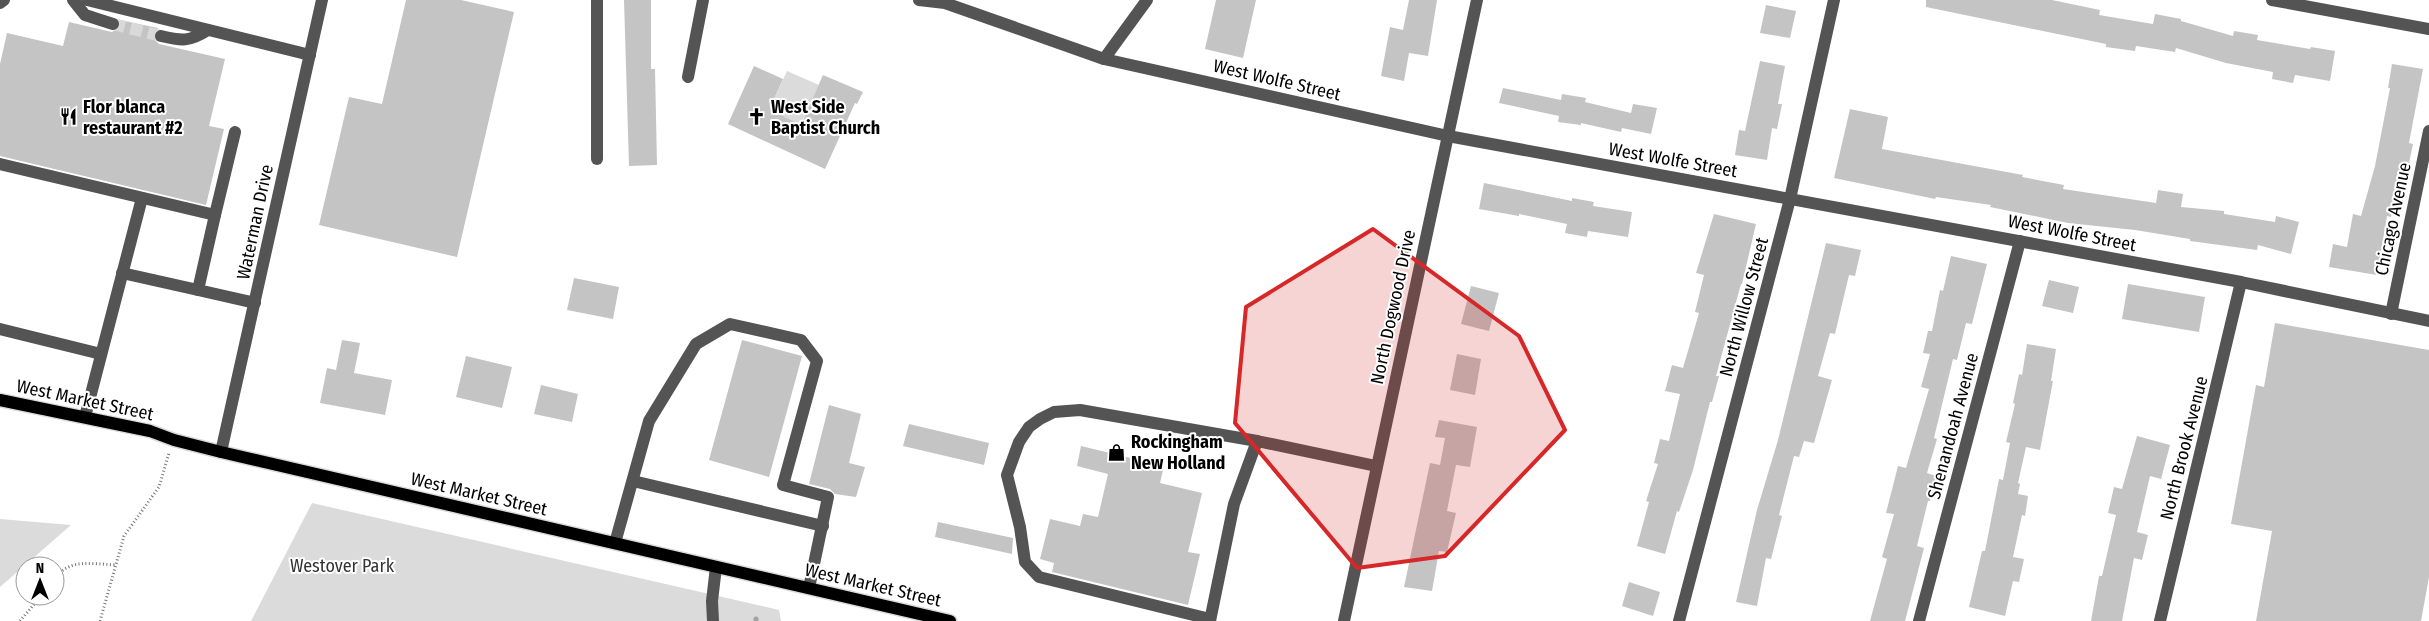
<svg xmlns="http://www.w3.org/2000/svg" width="2429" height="621" font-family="'Fira Sans Condensed',sans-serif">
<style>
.green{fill:#dbdbdb}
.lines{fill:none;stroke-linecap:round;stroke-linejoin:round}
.stream{stroke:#a2a2a2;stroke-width:5}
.building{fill:#c4c4c4}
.minor-tunnel{stroke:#d9d9d9;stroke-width:12;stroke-dasharray:12 6;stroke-linecap:butt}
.major-casing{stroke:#dbdbdb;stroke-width:15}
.path{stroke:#767676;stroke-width:3;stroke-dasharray:1 2.5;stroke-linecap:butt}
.minor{stroke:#545454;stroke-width:12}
.major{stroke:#000;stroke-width:12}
.marked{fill:#d62828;fill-opacity:0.2;stroke:#d62828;stroke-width:4;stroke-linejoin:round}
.labels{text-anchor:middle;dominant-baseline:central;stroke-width:4;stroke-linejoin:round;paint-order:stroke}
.street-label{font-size:18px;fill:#000;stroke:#fff}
.poi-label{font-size:18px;font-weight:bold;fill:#000;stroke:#fff;text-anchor:start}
.park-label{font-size:18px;fill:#323232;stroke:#fff}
</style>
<rect width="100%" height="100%" fill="#fff"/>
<g class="green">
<path d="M787 71 819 85 798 130 776 113 779 106 772 103Z"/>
<path d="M312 503 779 610 781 621H251Z"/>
<path d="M0 519 71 525 0 587Z"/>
</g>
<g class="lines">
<path class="stream" d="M756 619V621"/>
</g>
<g class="building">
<path d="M406 0H461L514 12 457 257 319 225 349 97 382 104Z"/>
<path d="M624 0H651V69H655L657 165 629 166Z"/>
<path d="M1216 0H1256L1243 58 1205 49Z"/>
<path d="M1409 0H1437L1428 56 1409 53 1404 81 1381 76 1390 27 1403 30Z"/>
<path d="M1926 0H2052L2100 10 2099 15 2153 24 2155 14 2181 19V21L2233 36 2234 31 2258 35 2257 40 2310 49 2311 47 2335 51 2330 81 2295 75 2293 83 2272 79 2273 72 2226 63 2176 48 2175 52 2136 46 2135 51 2106 47V44L1926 7Z"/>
<path d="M1766 5 1796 11 1790 38 1760 33Z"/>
<path d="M120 20 158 28 153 34V38L159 44 225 59 209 126 224 129 206 205 0 156V64L7 33 63 46 69 22 112 32 121 27Z"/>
<path d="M1760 61 1785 66 1778 104H1782L1777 129 1772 128 1767 160 1735 155 1739 130 1745 131Z"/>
<path d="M2392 64 2423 69 2409 143 2413 144 2407 173 2403 172 2391 217 2387 216 2377 275 2329 267 2333 244 2347 247 2353 214 2361 216 2375 166 2390 88H2388Z"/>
<path d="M754 66 783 79 772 103 779 106 776 113 801 125 823 75 863 92 857 104 855 103 825 169 728 124Z"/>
<path d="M1503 88 1561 100 1562 94 1586 98 1585 102 1631 113 1633 104 1657 108 1651 134 1622 128 1621 132 1581 123V125L1558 122 1559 116 1499 103Z"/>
<path d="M1850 109 1888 117 1882 149 2023 175 2022 177 2064 185 2063 189 2156 203 2158 190 2183 194 2181 207 2224 211V214L2275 222 2276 216 2299 222 2291 254 2258 245 2257 250 2190 241V239L2135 230 2068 223 1990 207 1991 205 1936 197 1935 199 1834 178Z"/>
<path d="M1484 183 1572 201V198L1594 202 1593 206 1632 212 1628 237 1588 231 1587 237 1565 233 1567 224 1519 214V216L1479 209Z"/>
<path d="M1714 214 1756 224 1742 284H1741L1716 376H1719L1712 402H1710L1693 470 1679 512 1677 511 1665 554 1637 546 1649 502 1646 501 1658 464 1654 463 1660 439 1669 441 1680 394 1665 391 1672 365 1683 368 1699 313 1695 312 1704 275 1696 273Z"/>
<path d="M1826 243 1861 250 1855 276 1849 275 1835 334 1830 333 1818 376 1832 380 1814 443 1804 441 1799 457 1794 456 1779 515 1782 516 1771 559 1766 558 1757 606 1736 602 1757 510 1778 440Z"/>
<path d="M1951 256 1987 264 1972 324 1966 323 1957 360 1953 359 1934 438 1937 439 1927 473 1936 476 1930 501H1928L1917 546 1924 548 1905 621H1870L1887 559 1882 557 1894 514 1886 513 1898 466 1906 468 1929 389 1921 387 1930 354 1923 353 1928 331H1932L1940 290 1943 291Z"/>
<path d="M574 278 619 287 613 319 567 310Z"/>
<path d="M2049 280 2079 287 2073 313 2042 306Z"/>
<path d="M2128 284 2205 297 2199 332 2122 319Z"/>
<path d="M1471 286 1499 293 1489 331 1461 324Z"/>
<path d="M2275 323 2429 350V577L2421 621H2256L2272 531 2231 524 2256 385 2264 387Z"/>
<path d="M342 340 360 343 354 373 392 380 385 415 320 403 327 368 336 370Z"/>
<path d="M742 340 802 356 769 477 709 460Z"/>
<path d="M2027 344 2056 349 2051 381H2053L2040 450 2026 447 2018 483 2020 484 2018 494 2028 496 2025 516 2022 515 2013 557 2024 559 2019 582 2013 581 2005 616 1969 607 1982 551H1985L1999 479 2003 480 2010 443 2006 442 2015 404 2013 403 2019 374 2022 375Z"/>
<path d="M1457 354 1481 359 1475 395 1450 390Z"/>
<path d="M466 356 512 367 502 408 456 397Z"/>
<path d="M541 385 578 394 572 422 534 414Z"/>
<path d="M829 405 861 414 849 463 865 467 856 497 835 494 830 489 809 484Z"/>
<path d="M1439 420 1477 427 1470 467 1456 465 1447 511 1456 513 1447 552 1439 551 1432 591 1404 587 1430 463 1440 465 1445 438 1435 437Z"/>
<path d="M909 424 989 443 984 465 903 446Z"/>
<path d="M2137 436 2170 445 2161 479 2150 476 2137 532 2148 535 2142 560 2134 558 2122 621H2091L2099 576H2102L2116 515 2108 513 2114 487 2122 489Z"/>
<path d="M1081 446 1164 466 1160 483 1202 493 1188 552 1200 554 1188 605 1052 572 1054 563 1040 559 1050 519 1080 526 1083 514 1098 517 1108 474 1077 466Z"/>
<path d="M938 522 1013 538 1012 554 935 537Z"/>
<path d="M1629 582 1660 592 1653 616 1622 606Z"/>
</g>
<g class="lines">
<path class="minor-tunnel" d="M113 24 161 36"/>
<defs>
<path id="major" d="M0 400 150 431 174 440 221 452 950 621"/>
</defs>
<use href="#major" class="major-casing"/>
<g class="path">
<path d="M55 578C70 558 93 564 116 565"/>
<path d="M20 621 41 596"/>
<path d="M100 621 124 536 159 487 169 453"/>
</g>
<g class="minor">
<path d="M73 0 85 15 113 24"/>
<path d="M87 0 310 55"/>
<path d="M919 0 945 3 1104 59 1448 136 2241 282 2429 321"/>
<path d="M2272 0 2429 29"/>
<path d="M0 3 4 0"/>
<path d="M161 36C182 41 189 42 208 30"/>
<path d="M1104 59 1147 0"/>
<path d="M688 77 703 0"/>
<path d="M597 159V0"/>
<path d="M0 164 215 215 235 132"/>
<path d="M215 215 198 290 255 303"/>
<path d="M122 273 198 290"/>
<path d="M2391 314 2429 131"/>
<path d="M0 329 101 354"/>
<path d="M85 417 142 198"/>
<path d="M221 452 322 0"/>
<path d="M633 481 823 526"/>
<path d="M615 543 649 421 696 344 730 324 801 340 817 361 783 485 828 497 809 588"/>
<path d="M1210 619 1039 577 1025 562 1020 527 1007 475 1019 442 1029 427 1040 419 1054 412 1080 410 1257 441 1376 466"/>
<path d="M713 621 712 601 716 567"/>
<path d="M1210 621 1234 504 1257 441"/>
<path d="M1344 621 1477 0"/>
<path d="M1679 621 1790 199 1834 0"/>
<path d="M1919 621 2020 241"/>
<path d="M2160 621 2241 282"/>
</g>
<use href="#major" class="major"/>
</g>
<path class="marked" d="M1373 229 1519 336 1565 430 1445 556 1357 568 1235 423 1246 307Z"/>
<defs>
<symbol id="restaurant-bare" viewBox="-9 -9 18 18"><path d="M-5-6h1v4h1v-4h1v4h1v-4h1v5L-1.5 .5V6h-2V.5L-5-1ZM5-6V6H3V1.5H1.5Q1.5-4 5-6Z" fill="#000" stroke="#fff" stroke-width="2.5" paint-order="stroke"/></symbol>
<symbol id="church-bare" viewBox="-9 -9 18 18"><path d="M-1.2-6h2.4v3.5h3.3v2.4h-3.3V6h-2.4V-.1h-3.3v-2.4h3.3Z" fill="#000" stroke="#fff" stroke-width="2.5" paint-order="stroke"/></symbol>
<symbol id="shop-bare" viewBox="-9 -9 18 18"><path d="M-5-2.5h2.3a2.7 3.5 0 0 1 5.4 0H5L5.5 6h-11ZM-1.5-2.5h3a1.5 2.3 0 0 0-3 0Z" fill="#000" stroke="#fff" stroke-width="2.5" paint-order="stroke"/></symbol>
</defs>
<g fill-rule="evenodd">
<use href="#restaurant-bare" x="56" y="104" width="25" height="25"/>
<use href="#church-bare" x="744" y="104" width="25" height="25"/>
<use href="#shop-bare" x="1104" y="440" width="25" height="25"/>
</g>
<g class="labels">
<g class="street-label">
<text transform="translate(1277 80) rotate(13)">West Wolfe Street</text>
<text transform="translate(1673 160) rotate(10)">West Wolfe Street</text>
<text transform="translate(2393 219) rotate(-78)">Chicago Avenue</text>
<text transform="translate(255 222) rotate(-78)">Waterman Drive</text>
<text transform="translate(2072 233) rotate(11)">West Wolfe Street</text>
<text transform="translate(1393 307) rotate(-78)">North Dogwood Drive</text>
<text transform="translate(1744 307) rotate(-75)">North Willow Street</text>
<text transform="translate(85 400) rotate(12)">West Market Street</text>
<text transform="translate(1953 426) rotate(-75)">Shenandoah Avenue</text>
<text transform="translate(2184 448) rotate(-76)">North Brook Avenue</text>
<text transform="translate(479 494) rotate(13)">West Market Street</text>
<text transform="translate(873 585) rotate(13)">West Market Street</text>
</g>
<g class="poi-label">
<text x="83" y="107">Flor blanca<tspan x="83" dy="21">restaurant #2</tspan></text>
<text x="771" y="107">West Side<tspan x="771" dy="21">Baptist Church</tspan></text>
<text x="1131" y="442">Rockingham<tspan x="1131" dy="21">New Holland</tspan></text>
</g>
<g class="park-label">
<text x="342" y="566">Westover Park</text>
</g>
</g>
<g transform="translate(40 581)"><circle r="24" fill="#ffffff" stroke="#999999"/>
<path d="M0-4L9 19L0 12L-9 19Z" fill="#000000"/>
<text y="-8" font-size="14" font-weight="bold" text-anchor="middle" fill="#000000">N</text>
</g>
</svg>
